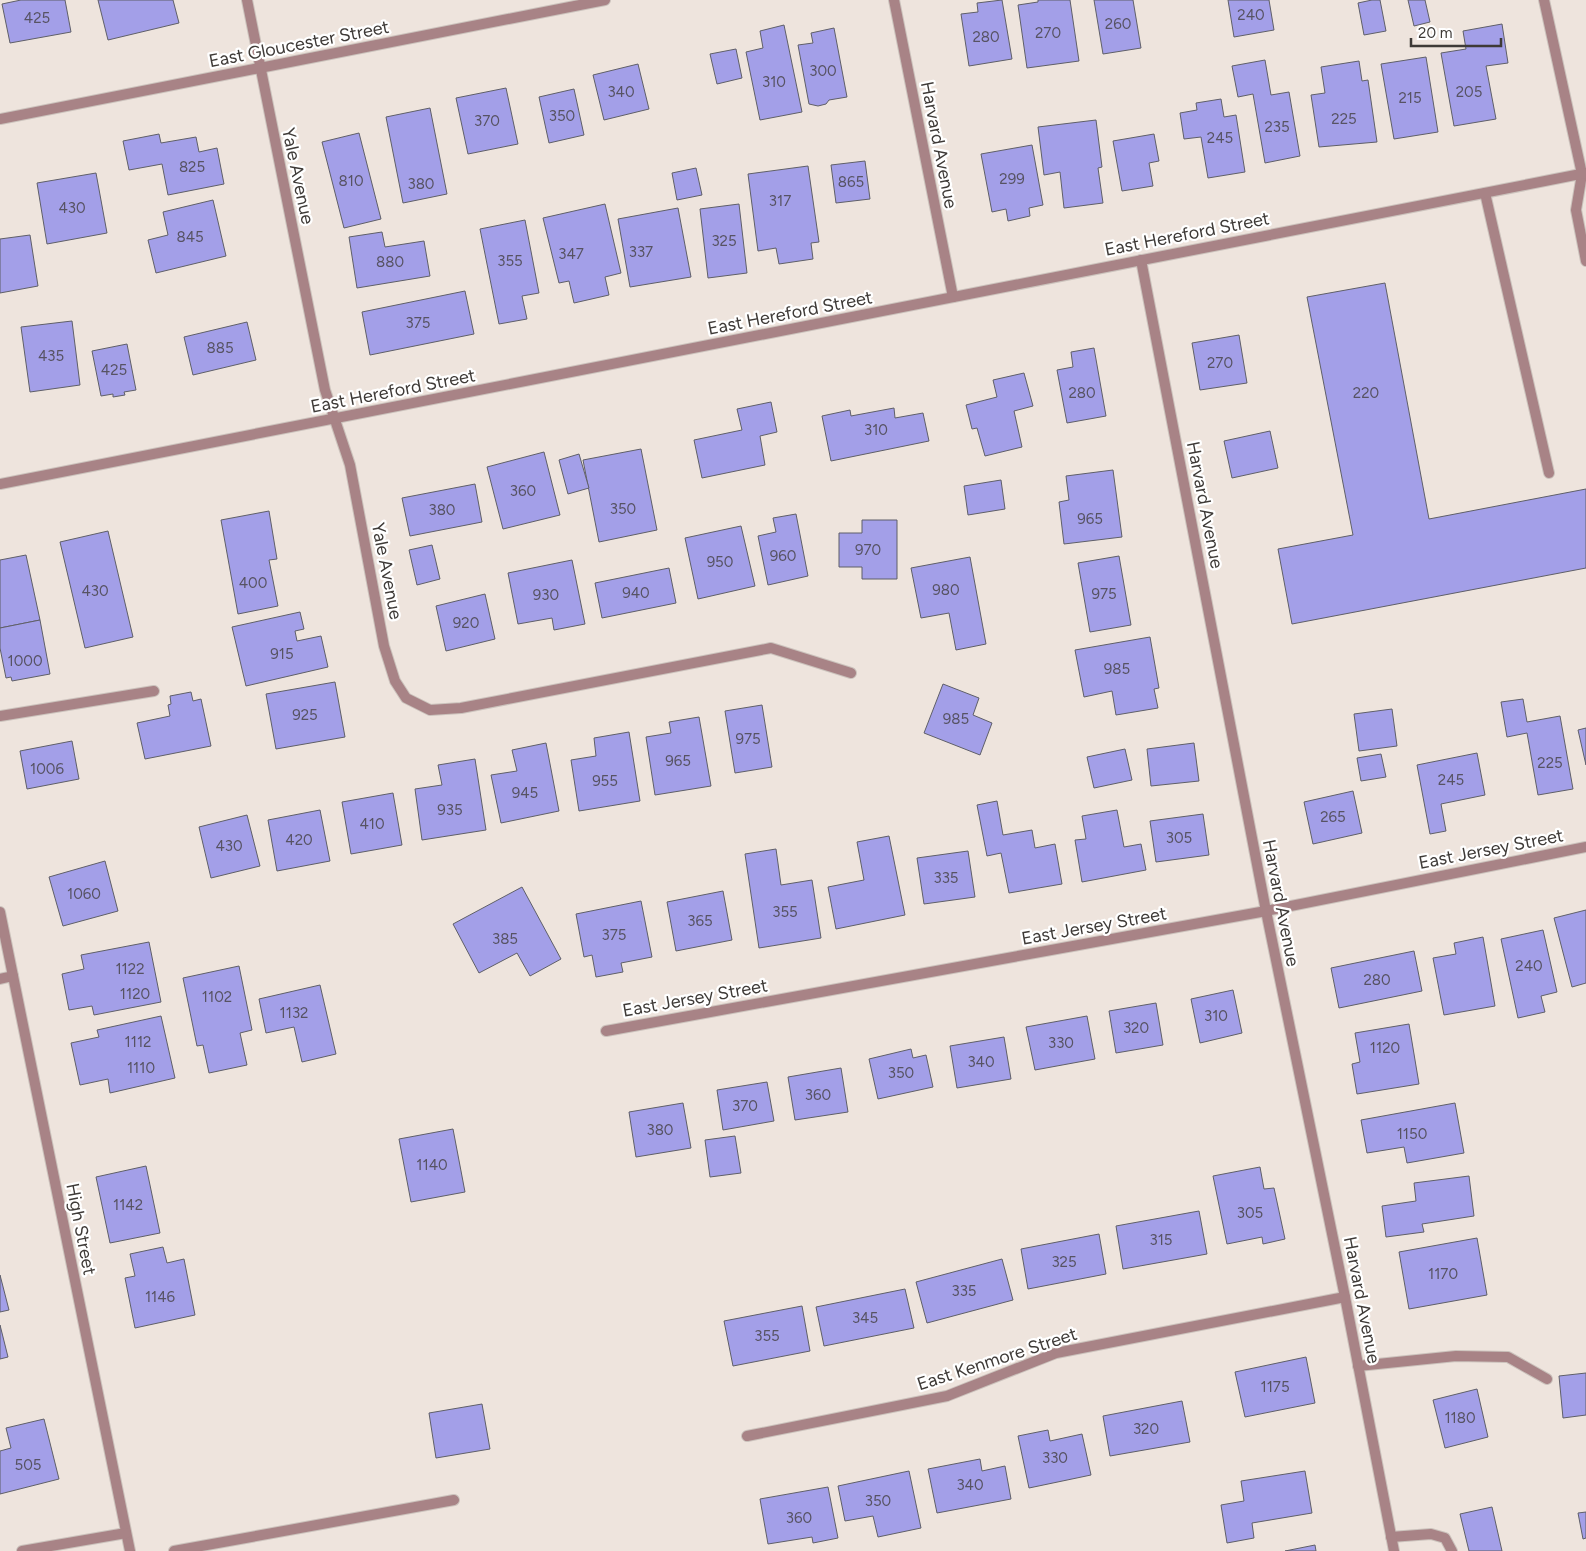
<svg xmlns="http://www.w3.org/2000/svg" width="1586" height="1551" font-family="Figtree,sans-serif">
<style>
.building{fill:#a39fe8;stroke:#5f5f68}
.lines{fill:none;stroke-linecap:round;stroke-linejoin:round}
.service-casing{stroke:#cbc2bc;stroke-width:12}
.minor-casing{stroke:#cbc2bc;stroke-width:12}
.tertiary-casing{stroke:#cbc2bc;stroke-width:12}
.service{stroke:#a88386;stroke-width:10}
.minor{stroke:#a88386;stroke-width:10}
.tertiary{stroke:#a88386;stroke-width:10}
.labels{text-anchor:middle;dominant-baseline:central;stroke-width:4.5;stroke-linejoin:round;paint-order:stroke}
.number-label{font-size:15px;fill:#575363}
.street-label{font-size:18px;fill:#3e3a37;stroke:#fff}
</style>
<rect width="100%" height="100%" fill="#eee4dd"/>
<g class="building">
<path d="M21 0H65L71 32 10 43 2 4Z"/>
<path d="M98 0H173L179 23 108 40Z"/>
<path d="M1002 0 1012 59 969 66 961 14 978 12 977 3Z"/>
<path d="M1038 0H1070L1079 61 1027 68 1018 5 1038 2Z"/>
<path d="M1094 0H1133L1141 48 1103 54Z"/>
<path d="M1228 0H1269L1274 30 1234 37Z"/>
<path d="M1372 0H1380L1386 31 1364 35 1358 3Z"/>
<path d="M1408 0H1425L1430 22 1414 26Z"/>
<path d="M1502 24 1508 63 1486 66 1496 119 1454 126 1441 53 1466 49 1463 31Z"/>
<path d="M784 25 802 112 760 120 746 52 763 48 760 31Z"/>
<path d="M834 28 847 97 829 100 826 104 818 106 809 104 798 45 813 43 811 33Z"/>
<path d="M736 49 742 78 717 84 710 54Z"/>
<path d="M1426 57 1438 132 1394 139 1381 64Z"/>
<path d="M1265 60 1271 95 1289 92 1300 156 1265 163 1253 94 1238 97 1232 66Z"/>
<path d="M1359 61 1362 81 1368 80 1377 142 1319 147 1311 95 1325 93 1321 67Z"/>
<path d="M638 64 649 109 604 120 593 75Z"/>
<path d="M506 88 518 144 468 154 456 98Z"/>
<path d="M574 89 584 135 549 143 539 97Z"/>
<path d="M1221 99 1224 117 1236 115 1245 172 1208 178 1201 137 1184 139 1180 113 1197 110 1196 103Z"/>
<path d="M430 108 447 194 403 203 386 117Z"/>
<path d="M1096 120 1102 167 1098 168 1103 203 1064 208 1060 172 1044 175 1038 127Z"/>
<path d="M359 133 381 219 344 228 322 142Z"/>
<path d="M159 134 161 143 196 137 199 152 217 148 224 184 168 195 162 164 129 170 123 141Z"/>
<path d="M1154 134 1159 161 1149 163 1153 186 1122 191 1113 141Z"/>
<path d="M1032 145 1043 205 1029 208 1030 216 1008 221 1006 209 992 212 981 154Z"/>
<path d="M865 161 870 199 836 203 831 165Z"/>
<path d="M808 166 819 242 811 243 813 259 779 264 776 248 758 251 748 174Z"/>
<path d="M696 168 702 195 677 200 672 173Z"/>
<path d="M96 173 107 233 47 244 37 183Z"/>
<path d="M213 200 226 256 156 273 148 240 168 235 163 212Z"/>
<path d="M605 204 621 273 605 277 609 295 574 303 569 281 559 283 543 218Z"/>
<path d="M739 204 747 273 708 278 700 209Z"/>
<path d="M678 208 691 277 630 287 618 219Z"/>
<path d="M525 220 539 293 522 296 527 319 499 324 480 229Z"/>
<path d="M382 232 385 247 424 241 430 276 357 288 349 237Z"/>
<path d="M30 235 38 286 0 293V239Z"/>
<path d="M1385 283 1429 519 1586 489V568L1292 624 1278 549 1353 535 1307 297Z"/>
<path d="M465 291 474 334 370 355 362 312Z"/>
<path d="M72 321 80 385 30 392 21 327Z"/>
<path d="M247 322 256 360 193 375 184 337Z"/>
<path d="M1239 335 1247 383 1200 390 1192 343Z"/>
<path d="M127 344 136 390 124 392 125 395 113 397V394L101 396 92 351Z"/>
<path d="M1094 348 1106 416 1067 423 1057 370 1073 367 1071 352Z"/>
<path d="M1024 373 1033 406 1014 411 1022 447 985 456 977 428 972 429 966 405 997 397 993 380Z"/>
<path d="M771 402 777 432 760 436 765 465 702 478 694 440 742 430 737 409Z"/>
<path d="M894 408 895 418 923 413 929 441 831 461 822 416 850 410 851 416Z"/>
<path d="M1270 431 1278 468 1232 478 1224 441Z"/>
<path d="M641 449 657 530 599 542 583 460Z"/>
<path d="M544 452 560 515 503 529 487 467Z"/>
<path d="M579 454 589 488 568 494 559 460Z"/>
<path d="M1113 470 1122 537 1064 544 1059 502 1069 500 1066 476Z"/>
<path d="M1001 480 1005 509 968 515 964 486Z"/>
<path d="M475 484 482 522 410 536 402 498Z"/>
<path d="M269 511 277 559 269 560 278 606 238 614 221 520Z"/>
<path d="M796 514 808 576 768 585 758 536 776 532 773 518Z"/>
<path d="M862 520H897V579H862V567H839V533H862Z"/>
<path d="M741 526 755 586 698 599 685 538Z"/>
<path d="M108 531 133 637 85 648 60 542Z"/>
<path d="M432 545 440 579 417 585 409 550Z"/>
<path d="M26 555 40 620 0 628V560Z"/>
<path d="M1119 556 1131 625 1090 632 1078 563Z"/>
<path d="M970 557 986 644 956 650 949 613 921 618 911 568Z"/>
<path d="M572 560 585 624 554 630 552 618 518 624 508 573Z"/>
<path d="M669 568 676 603 602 618 595 583Z"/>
<path d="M485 594 495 639 446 651 436 606Z"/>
<path d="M300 612 304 629 295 631 297 641 321 636 328 667 246 686 232 627Z"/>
<path d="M40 620 50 674 12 681 11 677 6 678 0 648V628Z"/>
<path d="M1150 637 1159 688 1154 689 1158 708 1116 715 1112 691 1084 697 1075 650Z"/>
<path d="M335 682 345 737 276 749 266 694Z"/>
<path d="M943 684 979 698 973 715 992 723 980 755 924 733Z"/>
<path d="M191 692 193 701 201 699 211 746 145 759 137 723 170 716 168 705 171 704 170 696Z"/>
<path d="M1523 699 1527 722 1560 716 1573 789 1538 795 1527 733 1507 737 1501 702Z"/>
<path d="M762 705 772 767 735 773 725 711Z"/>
<path d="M1392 709 1397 746 1359 751 1354 714Z"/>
<path d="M699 717 711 786 655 795 646 737 671 733 669 722Z"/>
<path d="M1586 728V765L1578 730Z"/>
<path d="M629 732 640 801 579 811 571 760 596 756 594 738Z"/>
<path d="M72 741 79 779 27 789 20 751Z"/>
<path d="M546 743 559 811 501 823 491 775 517 771 512 750Z"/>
<path d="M1194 743 1199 781 1151 786 1147 749Z"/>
<path d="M1125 749 1132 780 1094 788 1087 757Z"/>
<path d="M1477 753 1485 795 1441 804 1446 831 1430 834 1417 765Z"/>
<path d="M1381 754 1386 777 1361 781 1357 758Z"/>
<path d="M475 759 486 830 422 840 415 789 442 785 438 765Z"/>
<path d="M1353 791 1362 833 1313 844 1304 802Z"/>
<path d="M393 793 402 845 351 854 342 802Z"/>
<path d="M997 801 1003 835 1032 830 1035 848 1055 844 1062 884 1009 893 1001 853 987 856 977 805Z"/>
<path d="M320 810 330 861 277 871 268 820Z"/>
<path d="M1117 810 1124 847 1141 844 1146 870 1082 882 1075 840 1086 839 1082 816Z"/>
<path d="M1203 814 1209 855 1156 862 1150 821Z"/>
<path d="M247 815 260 866 211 878 199 827Z"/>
<path d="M889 836 905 915 836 929 828 887 864 880 857 842Z"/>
<path d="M776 849 781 885 812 880 821 938 759 948 745 854Z"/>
<path d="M968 851 975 897 924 904 917 858Z"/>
<path d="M105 861 118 911 63 926 49 877Z"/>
<path d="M522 887 561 959 530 976 517 953 479 973 453 924Z"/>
<path d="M723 891 732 940 676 951 667 902Z"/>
<path d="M641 901 652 957 621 963 623 972 596 977 592 955 584 957 576 914Z"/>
<path d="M1586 910V983L1572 987 1554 918Z"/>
<path d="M1543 930 1557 992 1541 996 1545 1012 1518 1018 1501 939Z"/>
<path d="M1483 937 1495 1006 1444 1015 1433 958 1456 954 1454 943Z"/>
<path d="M149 942 161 1002 94 1015 92 1006 69 1010 62 974 84 969 81 955Z"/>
<path d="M1414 951 1422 991 1339 1008 1331 968Z"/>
<path d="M239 966 252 1030 240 1033 247 1065 209 1073 203 1045 197 1046 183 978Z"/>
<path d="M320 985 336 1054 302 1062 294 1027 266 1033 259 999Z"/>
<path d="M1233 990 1242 1033 1200 1043 1191 999Z"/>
<path d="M1156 1003 1163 1045 1116 1053 1109 1011Z"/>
<path d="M161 1016 175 1078 110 1093 108 1079 80 1085 71 1043 99 1037 97 1030Z"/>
<path d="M1087 1016 1095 1059 1035 1070 1026 1027Z"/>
<path d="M1409 1024 1419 1084 1357 1094 1352 1064 1360 1062 1355 1033Z"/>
<path d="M1004 1037 1011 1079 957 1088 950 1046Z"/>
<path d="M911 1049 913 1058 926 1055 933 1087 878 1099 869 1059Z"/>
<path d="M841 1068 848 1112 795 1120 788 1077Z"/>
<path d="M767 1082 774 1121 723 1130 717 1090Z"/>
<path d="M683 1103 691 1148 636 1157 629 1112Z"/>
<path d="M1455 1103 1464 1153 1407 1163 1404 1147 1367 1153 1361 1120Z"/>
<path d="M453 1129 465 1192 411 1202 399 1139Z"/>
<path d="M735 1136 741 1173 710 1177 705 1140Z"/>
<path d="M146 1166 160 1233 110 1243 96 1177Z"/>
<path d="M1260 1167 1264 1189 1274 1188 1285 1239 1263 1244 1262 1237 1227 1244 1213 1176Z"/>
<path d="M1469 1176 1474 1216 1422 1224 1424 1232 1386 1237 1382 1206 1416 1201 1414 1183Z"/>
<path d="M1199 1211 1207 1254 1123 1269 1116 1226Z"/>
<path d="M1099 1234 1106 1274 1028 1289 1021 1249Z"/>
<path d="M1477 1238 1487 1295 1409 1309 1399 1252Z"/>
<path d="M163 1247 167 1263 184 1259 195 1315 135 1328 125 1278 135 1276 130 1254Z"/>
<path d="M1002 1259 1013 1300 927 1323 916 1282Z"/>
<path d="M0 1275 9 1310 0 1312Z"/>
<path d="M905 1289 914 1328 824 1346 816 1307Z"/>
<path d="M802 1306 810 1351 733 1366 724 1321Z"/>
<path d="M0 1325 8 1357 0 1359Z"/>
<path d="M1306 1357 1315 1403 1245 1417 1235 1372Z"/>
<path d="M1586 1373V1415L1563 1418 1559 1376Z"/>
<path d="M1477 1389 1488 1437 1445 1448 1433 1400Z"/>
<path d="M1182 1401 1190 1442 1110 1456 1103 1416Z"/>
<path d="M482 1404 490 1449 436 1458 429 1413Z"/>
<path d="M44 1419 59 1479 0 1494V1451L11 1448 6 1428Z"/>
<path d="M1048 1430 1050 1441 1082 1434 1091 1475 1029 1488 1018 1436Z"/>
<path d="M980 1459 982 1471 1005 1466 1011 1499 937 1513 928 1469Z"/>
<path d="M909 1471 921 1528 878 1537 873 1516 845 1521 838 1486Z"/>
<path d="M1305 1471 1312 1513 1252 1523 1254 1538 1227 1543 1221 1505 1244 1501 1241 1481Z"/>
<path d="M828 1487 838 1538 813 1543 812 1537 768 1544 760 1499Z"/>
<path d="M1492 1507 1502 1551H1469L1460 1514Z"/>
<path d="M1586 1512V1538L1583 1539 1578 1513Z"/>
<path d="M1315 1545 1316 1551H1285Z"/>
</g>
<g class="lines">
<defs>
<g id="service">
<path d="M1582 174 1576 210 1586 261"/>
<path d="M1485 193 1549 473"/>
<path d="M0 716 154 691"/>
<path d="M0 979 13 976"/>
<path d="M1358 1366 1456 1356 1508 1357 1547 1379"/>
<path d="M1391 1537 1431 1534 1445 1538 1452 1551"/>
<path d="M174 1551 454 1500"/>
</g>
<g id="minor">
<path d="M247 0 325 390 350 465 384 646 395 681 406 698 430 710 461 708 771 648 851 673"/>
<path d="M894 0 953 297"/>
<path d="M1544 0 1582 174"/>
<path d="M1141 260 1266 911 1345 1297 1394 1551"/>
<path d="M0 912 130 1551"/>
<path d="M606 1031 1266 911 1586 847"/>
<path d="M747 1436 947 1396 1056 1353 1345 1297"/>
<path d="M22 1551 126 1533"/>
</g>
<g id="tertiary">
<path d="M0 119 605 0"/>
<path d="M0 484 1586 173"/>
</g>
</defs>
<use href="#service" class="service-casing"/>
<use href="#minor" class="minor-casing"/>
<use href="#tertiary" class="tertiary-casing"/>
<use href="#service" class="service"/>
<use href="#minor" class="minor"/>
<use href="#tertiary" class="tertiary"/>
</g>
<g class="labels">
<g class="number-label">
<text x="1251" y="15">240</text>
<text x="37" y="18">425</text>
<text x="1118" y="24">260</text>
<text x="1048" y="33">270</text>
<text x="986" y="37">280</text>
<text x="823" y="71">300</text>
<text x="774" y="82">310</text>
<text x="621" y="92">340</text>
<text x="1469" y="92">205</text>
<text x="1410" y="98">215</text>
<text x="562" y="116">350</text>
<text x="1344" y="119">225</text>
<text x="487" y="121">370</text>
<text x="1277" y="127">235</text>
<text x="1220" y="138">245</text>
<text x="192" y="167">825</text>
<text x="1012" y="179">299</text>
<text x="351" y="181">810</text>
<text x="851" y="182">865</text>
<text x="421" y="184">380</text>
<text x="780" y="201">317</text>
<text x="72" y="208">430</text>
<text x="190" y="237">845</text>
<text x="724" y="241">325</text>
<text x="641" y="252">337</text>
<text x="571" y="254">347</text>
<text x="510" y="261">355</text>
<text x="390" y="262">880</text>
<text x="418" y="323">375</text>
<text x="220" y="348">885</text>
<text x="51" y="356">435</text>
<text x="1220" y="363">270</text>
<text x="114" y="370">425</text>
<text x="1082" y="393">280</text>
<text x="1366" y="393">220</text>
<text x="876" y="430">310</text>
<text x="523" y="491">360</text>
<text x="623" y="509">350</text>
<text x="442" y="510">380</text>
<text x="1090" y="519">965</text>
<text x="868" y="550">970</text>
<text x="783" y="556">960</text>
<text x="720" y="562">950</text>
<text x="253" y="583">400</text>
<text x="946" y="590">980</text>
<text x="95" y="591">430</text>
<text x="636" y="593">940</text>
<text x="1104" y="594">975</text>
<text x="546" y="595">930</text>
<text x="466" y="623">920</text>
<text x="282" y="654">915</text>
<text x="25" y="661">1000</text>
<text x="1117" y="669">985</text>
<text x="305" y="715">925</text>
<text x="956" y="719">985</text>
<text x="748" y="739">975</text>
<text x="678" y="761">965</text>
<text x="1550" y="763">225</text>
<text x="47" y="769">1006</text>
<text x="1451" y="780">245</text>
<text x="605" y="781">955</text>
<text x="525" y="793">945</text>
<text x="450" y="810">935</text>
<text x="1333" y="817">265</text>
<text x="372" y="824">410</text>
<text x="1179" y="838">305</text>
<text x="299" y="840">420</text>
<text x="229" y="846">430</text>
<text x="946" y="878">335</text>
<text x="84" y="894">1060</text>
<text x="785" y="912">355</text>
<text x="700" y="921">365</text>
<text x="614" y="935">375</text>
<text x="505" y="939">385</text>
<text x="1529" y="966">240</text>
<text x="130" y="969">1122</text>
<text x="1377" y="980">280</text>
<text x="135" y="994">1120</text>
<text x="217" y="997">1102</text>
<text x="294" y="1013">1132</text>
<text x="1216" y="1016">310</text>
<text x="1136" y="1028">320</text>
<text x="138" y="1042">1112</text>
<text x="1061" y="1043">330</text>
<text x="1385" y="1048">1120</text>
<text x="981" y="1062">340</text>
<text x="141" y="1068">1110</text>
<text x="901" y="1073">350</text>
<text x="818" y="1095">360</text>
<text x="745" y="1106">370</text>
<text x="660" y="1130">380</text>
<text x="1412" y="1134">1150</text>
<text x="432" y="1165">1140</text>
<text x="128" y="1205">1142</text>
<text x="1250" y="1213">305</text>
<text x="1161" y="1240">315</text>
<text x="1064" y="1262">325</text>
<text x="1443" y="1274">1170</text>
<text x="964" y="1291">335</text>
<text x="160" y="1297">1146</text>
<text x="865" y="1318">345</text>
<text x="767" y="1336">355</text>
<text x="1275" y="1387">1175</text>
<text x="1460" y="1418">1180</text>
<text x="1146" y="1429">320</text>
<text x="1055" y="1458">330</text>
<text x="28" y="1465">505</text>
<text x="970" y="1485">340</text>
<text x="878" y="1501">350</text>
<text x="799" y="1518">360</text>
</g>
<g class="street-label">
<text transform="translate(299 44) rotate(-11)">East Gloucester Street</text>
<text transform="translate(939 145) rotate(79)">Harvard Avenue</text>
<text transform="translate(298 176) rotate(78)">Yale Avenue</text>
<text transform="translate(1187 234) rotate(-11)">East Hereford Street</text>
<text transform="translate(790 313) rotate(-11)">East Hereford Street</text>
<text transform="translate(393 391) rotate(-11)">East Hereford Street</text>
<text transform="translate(1205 505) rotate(79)">Harvard Avenue</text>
<text transform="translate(387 571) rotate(79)">Yale Avenue</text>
<text transform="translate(1491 849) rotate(-11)">East Jersey Street</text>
<text transform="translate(1281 903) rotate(79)">Harvard Avenue</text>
<text transform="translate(1094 926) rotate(-10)">East Jersey Street</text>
<text transform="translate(695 998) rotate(-10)">East Jersey Street</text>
<text transform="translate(81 1229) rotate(79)">High Street</text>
<text transform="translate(1362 1300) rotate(79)">Harvard Avenue</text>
<text transform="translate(997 1359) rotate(-18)">East Kenmore Street</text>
</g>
</g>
<path d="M1411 38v8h90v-8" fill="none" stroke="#3e3a37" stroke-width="2.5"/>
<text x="1418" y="38" font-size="15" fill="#3e3a37" stroke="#ffffff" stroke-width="4" paint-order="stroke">20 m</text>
</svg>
